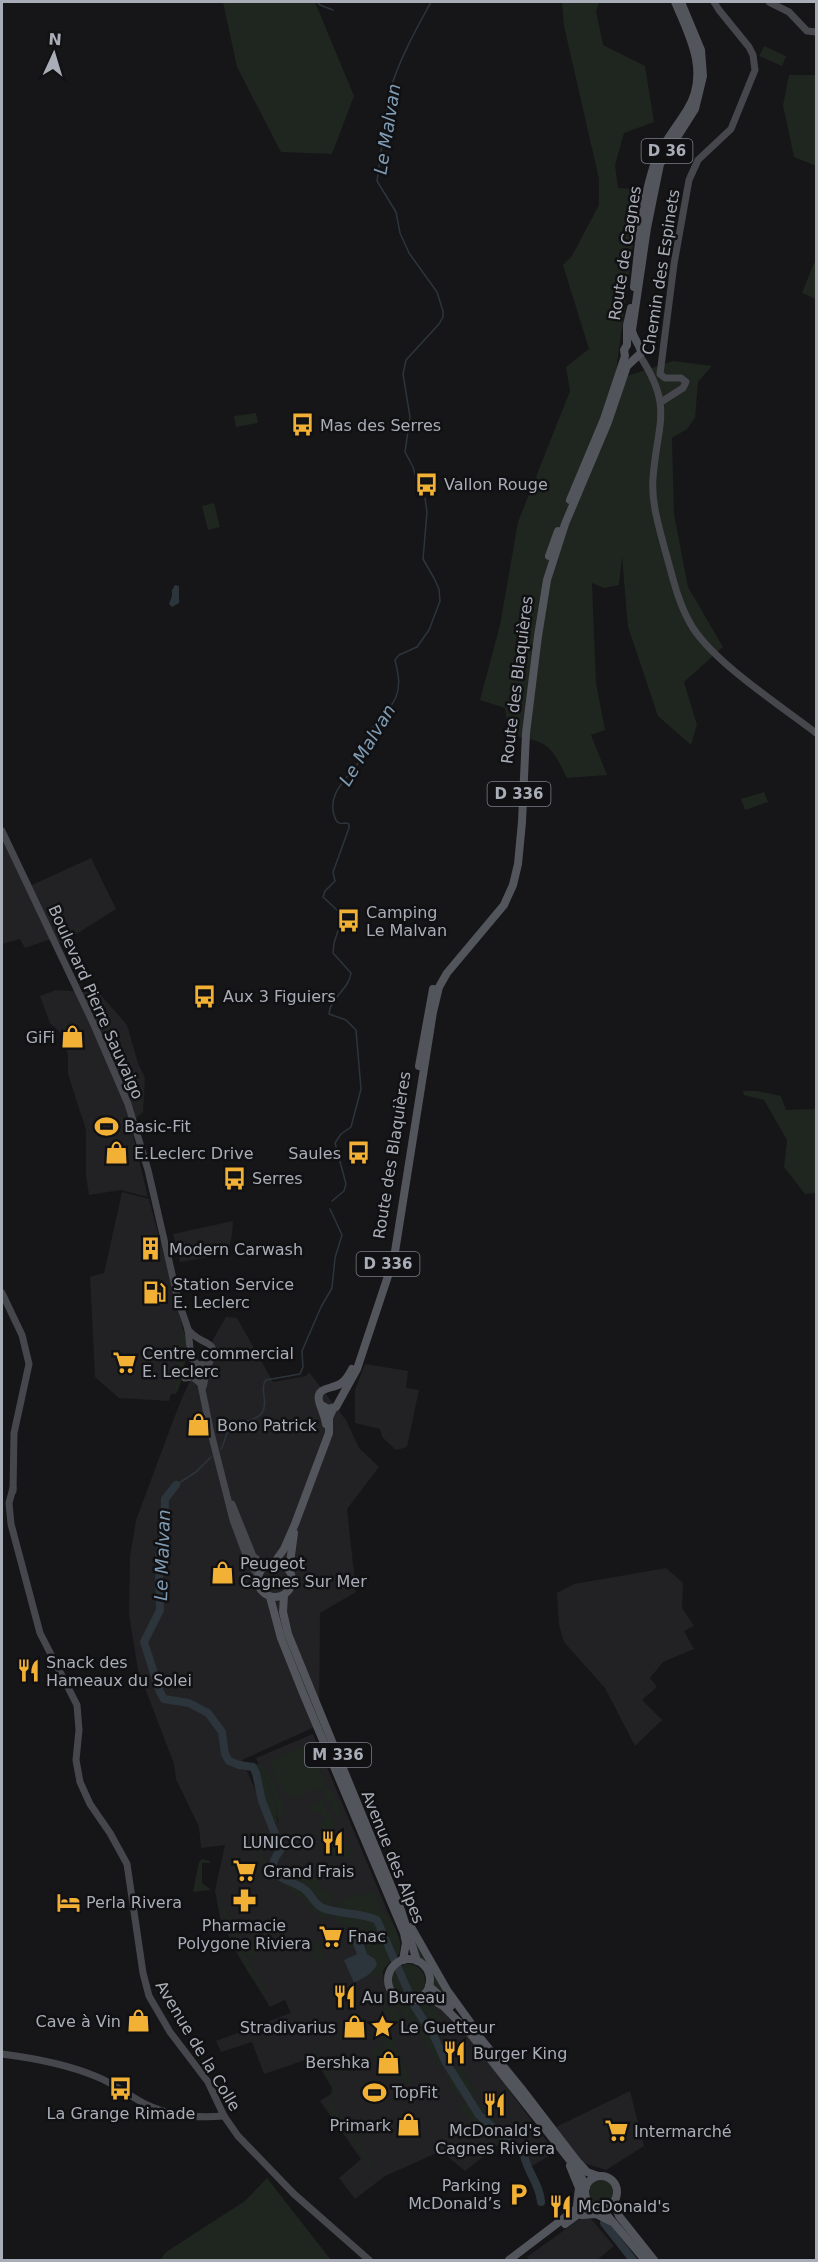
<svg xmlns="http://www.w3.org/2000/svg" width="818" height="2262" font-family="'DejaVu Sans',sans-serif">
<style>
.built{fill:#222225}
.green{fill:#1e261f}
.water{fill:#2c353c}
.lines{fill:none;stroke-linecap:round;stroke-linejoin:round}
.stream{stroke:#2c353c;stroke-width:1.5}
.river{stroke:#2c353c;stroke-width:8}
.secondary{stroke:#45474d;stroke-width:7}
.primary{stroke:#53555c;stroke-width:8}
.labels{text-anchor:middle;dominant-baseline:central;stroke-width:5;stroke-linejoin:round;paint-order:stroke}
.shield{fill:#111113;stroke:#7b7e86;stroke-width:1.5}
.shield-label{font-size:15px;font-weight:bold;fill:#a8adb8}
.street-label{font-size:16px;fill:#a8adb8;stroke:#111113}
.poi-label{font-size:16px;fill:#a8adb8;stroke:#111113;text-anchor:start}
.water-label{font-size:18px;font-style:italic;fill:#7f9bb3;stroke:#111113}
</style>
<rect width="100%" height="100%" fill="#161618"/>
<g class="built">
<path d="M2 838 32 885 91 858 116 909 62 943 48 940 25 948 20 939 2 944Z"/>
<path d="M56 990 99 993 127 1025 138 1063 145 1078 143 1112 130 1123 148 1197 121 1190 89 1195 86 1176V1130L68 1074V1055L62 1034 50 1023 40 996Z"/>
<path d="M122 1192 149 1199 187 1344 184 1365 176 1394H171L169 1401 119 1398 95 1377 90 1277 104 1273Z"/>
<path d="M233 1221 232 1234 228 1254 180 1262 173 1234Z"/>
<path d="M226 1317 237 1318 273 1382 306 1376 309 1372 346 1420 359 1448 379 1467 347 1509 356 1592 320 1613 319 1725 242 1760 271 1825 279 1822 256 1758 313 1734 400 1941 399 1954 386 1964 383 1972 385 1990 391 1998 402 2004 429 2001 448 2013 467 2034 555 2152 532 2166 519 2153 502 2142 465 2171 441 2151 385 2176 355 2199 339 2178 361 2159 320 2101 331 2094 332 2088 314 2057 264 2074 252 2042 221 2052 216 2041 291 2013 285 2000 270 2007 236 1952 220 1917 215 1891 225 1845 201 1848 199 1827 176 1779 174 1764 138 1670 129 1614 130 1557 136 1520 179 1405 193 1374Z"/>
<path d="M365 1364 408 1371 406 1388 419 1390 407 1447 396 1450 382 1437 380 1429 355 1423V1390Z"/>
<path d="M666 1568 683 1583 682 1608 694 1626 684 1631 694 1649 663 1662 650 1678 657 1687 642 1700 662 1720 635 1746 605 1688 564 1642 559 1625 557 1593 574 1584Z"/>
<path d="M630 2091 644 2146 606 2170 583 2163 556 2127Z"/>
<path d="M581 2218H588L592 2220 614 2246 597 2260H531L527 2257Z"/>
</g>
<g class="green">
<path d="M223 2H315L354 96 332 154 281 152 237 67Z"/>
<path d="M562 2H599L596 11 603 45 645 66 654 122 624 133 615 165 618 188 632 189 637 213 615 380 673 361 712 366 698 382 695 418 687 429 672 438 674 514 688 587 723 647 684 682 697 725 691 745 658 716 628 627 622 557 619 585 604 588 592 583 596 683 605 730 591 735 607 775 567 778C550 743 548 742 509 735L505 708 480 700 500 625 518 522 570 391 566 367 589 349 563 265 572 256 599 205V179L564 26Z"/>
<path d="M764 46 786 56 782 66 759 56Z"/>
<path d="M789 75H816V166L794 157 783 105Z"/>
<path d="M814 263H816V299L802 293Z"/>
<path d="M256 413 258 423 236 427 234 416Z"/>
<path d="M214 503 220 527 208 530 202 506Z"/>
<path d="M764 792 768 802 745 810 741 799Z"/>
<path d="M743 1091H757L781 1096 786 1110 816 1109V1193L805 1194 784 1167 787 1140 764 1100 744 1095Z"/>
<path d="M183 1329C188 1349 185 1371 178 1391L172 1394 176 1383 179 1334Z"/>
<path d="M305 1746 314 1756 328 1789 333 1793 342 1813 338 1819 321 1788 291 1798C281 1793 269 1772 272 1760Z"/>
<path d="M262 1764C264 1777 271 1789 275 1802 277 1809 275 1815 278 1822L272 1824 262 1797 257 1771 252 1765Z"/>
<path d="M265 1765 284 1806 285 1810 278 1817 276 1801 263 1767Z"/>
<path d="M321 1800 337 1824 324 1831 319 1824 329 1817 324 1819 320 1810 313 1814 309 1807Z"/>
<path d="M263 1831V1846L261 1854 267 1863 268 1871 265 1873 256 1852 259 1851 255 1839 257 1834Z"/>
<path d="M346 1843 353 1858 346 1859 342 1851 337 1853 339 1858 334 1861 329 1850Z"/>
<path d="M202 1859 210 1861V1863H202V1883L211 1890 193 1892 199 1862Z"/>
<path d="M286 1870 299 1877 314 1871 322 1891 334 1894 327 1916 321 1918 309 1908 303 1896 299 1897 282 1883 272 1878Z"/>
<path d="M373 1890 383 1912 389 1915C395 1928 403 1940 399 1954 389 1961 384 1971 374 1978L368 1974 375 1969 377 1964 375 1959 366 1953C365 1932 354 1934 343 1924L339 1925 335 1919 341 1900 353 1895 355 1897Z"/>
<path d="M217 1893H220L221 1902 237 1932 233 1934H237L239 1938 235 1939 237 1941 240 1940 250 1963 249 1965 268 1994 267 1997C243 1972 225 1926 217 1893Z"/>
<path d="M261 1937 263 1941 253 1946 257 1955 251 1958 241 1939 243 1938 246 1943Z"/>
<path d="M318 1942 325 1958 315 1962 311 1952 315 1950 313 1944Z"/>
<path d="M417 1945 454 2004 433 1988C431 1965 422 1964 413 1946Z"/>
<circle cx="408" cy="1981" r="17"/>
<path d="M386 1998C393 2003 400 2007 410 2006 421 2005 425 2001 435 2007L438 2014H441C435 2033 443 2046 453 2061L440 2067 430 2050 423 2044 426 2043 413 2025 406 2019 398 2007 389 2003 383 2005Z"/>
<path d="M393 2006 398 2010 401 2019 393 2025 388 2013H385L383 2010Z"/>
<path d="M391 2036 411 2082 405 2084 402 2078 395 2079 381 2046 383 2045 381 2040Z"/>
<path d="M312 2045 338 2091 332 2104 334 2103 342 2124 345 2123 347 2128H349V2133L353 2134 356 2142 359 2141C363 2145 361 2148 364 2153 367 2160 372 2160 373 2169L370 2170 365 2159 329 2109V2104L334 2096 333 2088 310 2046Z"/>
<path d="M379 2047 392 2077 384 2080 371 2050Z"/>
<path d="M459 2066 468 2079 477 2098 454 2093 445 2073Z"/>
<path d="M458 2102 483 2107 494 2118 493 2123 509 2140 522 2147 519 2152C497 2139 469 2126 458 2102Z"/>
<path d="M267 2178 331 2260H160L166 2252 245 2201Z"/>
<circle cx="601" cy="2192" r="12"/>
</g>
<g class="water">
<path d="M175 585 179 586V603L172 607 169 604 172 596V590Z"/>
<path d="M347 1930 361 1936 367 1954 375 1959 377 1964C374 1973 362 1979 354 1983L344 1960 357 1954Z"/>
</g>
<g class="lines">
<g class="stream">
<path d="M317 2 320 5 333 10"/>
<path d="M332 1201 344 1191 346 1184 335 1143 341 1134 351 1127 361 1089 356 1030 346 1020 329 1014C330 997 349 990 351 973L333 953 334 943 342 919 337 910 323 897 325 891 335 881 333 872 349 828V824L346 823C341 824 337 824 335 818 324 791 354 774 365 753 368 746 367 737 371 731 378 718 391 710 396 697 401 684 398 673 395 660L399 655 417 647 429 630 440 601 439 589 434 578 423 559 427 512 425 498 420 492 413 467 405 452 410 417 403 374 406 360 439 324 443 317V311L437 292 409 253 400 233 396 212 377 181 389 94C398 62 415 31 431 2"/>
<path d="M221 1449C226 1442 224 1433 231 1428 241 1421 255 1422 262 1413 269 1402 259 1389 266 1380L300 1374 303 1367 302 1351 321 1307 332 1288 335 1258 342 1235 330 1209"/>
<path d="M176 1485 196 1472 211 1457"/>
</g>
<g class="river">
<path d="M176 1485 165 1499 164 1530 159 1557 160 1610 144 1642 160 1692 164 1699 189 1703 208 1713 222 1732 225 1754 229 1761 239 1765 253 1767 256 1773 262 1801 281 1849C259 1878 285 1876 304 1889 312 1894 314 1905 323 1908 341 1915 360 1912 377 1920L415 2007 434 2036 445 2061 479 2115 524 2155C527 2172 540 2184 541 2202"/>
<path d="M604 2223 633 2260"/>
</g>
<g class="secondary">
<path d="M769 2 789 12 807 31 816 32"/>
<path d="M640 356C674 408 657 423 653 478 651 502 659 527 665 550 672 574 677 600 690 623 710 660 781 706 816 733"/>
<path d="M661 402 683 388 686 382 681 378H665L660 374 674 264 689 180 698 160 731 129 755 70 753 55 749 47 719 10 714 2"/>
<path d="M2 831 94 1025 128 1104 148 1170 178 1300 188 1329 191 1358 198 1365 208 1364"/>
<path d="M2 1293 22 1335 29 1364 14 1433 13 1491"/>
<path d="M188 1330C195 1337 199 1339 207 1343 220 1350 209 1360 207 1368 205 1375 205 1381 203 1387"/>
<path d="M197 1365 210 1429 233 1520 249 1563 258 1575"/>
<path d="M185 1378 193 1377 200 1383"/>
<path d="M13 1488 9 1503 11 1524 40 1633 77 1705 79 1730 76 1760 80 1782 90 1804 110 1833 127 1864 143 1973 149 1996 170 2032 208 2082 224 2116 238 2136 294 2194 369 2260"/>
<path d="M232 1504 253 1556 265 1566"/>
<path d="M2 2054C33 2058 66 2064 95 2076 114 2083 129 2096 147 2105 170 2116 199 2118 224 2116"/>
</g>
<g class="primary">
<path d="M634 287C639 247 641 204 654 165 661 145 676 128 687 110 710 74 690 36 675 2"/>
<path d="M570 500 604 419 625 356 624 350 627 345V325L631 308"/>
<path d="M549 556 558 531"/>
<path d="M419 1066 433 989"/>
<path d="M323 1406 328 1409 336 1407 357 1369 394 1258 433 1012 439 987 447 973 504 905 513 885 518 864 522 822 526 733 538 636 547 580 565 524 608 422 627 366 641 353C641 345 633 339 632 330L647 228 660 164 695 109 703 76 701 50 681 2"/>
<path d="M326 1424C325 1416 321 1409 319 1401 316 1387 332 1389 340 1384 345 1381 349 1375 352 1369"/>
<circle cx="275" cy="1580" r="17"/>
<path d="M274 1563 284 1549 295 1524 329 1433V1418L333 1409"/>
<path d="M289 1570 294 1533"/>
<path d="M284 1595 283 1612 288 1634 401 1910 417 1961"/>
<path d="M270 1597 281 1638 303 1693 404 1933 406 1943 403 1960"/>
<path d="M411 1927 447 1990 473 2026"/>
<circle cx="409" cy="1980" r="21"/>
<path d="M429 1986 451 2006"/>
<path d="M421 1997 430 1998 443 2006 469 2032 579 2172 586 2187"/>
<path d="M468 2023 521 2088 577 2161 587 2172 598 2176"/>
<path d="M570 2166 579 2188 577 2205"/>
<circle cx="601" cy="2192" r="16"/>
<path d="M614 2202 619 2216 654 2260"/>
<path d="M601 2208 645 2260"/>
<path d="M582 2215 596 2214 610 2221"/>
<path d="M565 2224 580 2213 595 2207"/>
<path d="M509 2260 580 2206 585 2195"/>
</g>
</g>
<defs>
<symbol id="bus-bare" viewBox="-9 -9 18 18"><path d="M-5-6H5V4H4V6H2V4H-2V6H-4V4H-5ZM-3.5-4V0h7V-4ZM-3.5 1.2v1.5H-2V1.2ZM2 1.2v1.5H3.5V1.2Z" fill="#f2b134" stroke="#111113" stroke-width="2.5" paint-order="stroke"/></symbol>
<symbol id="shop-bare" viewBox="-9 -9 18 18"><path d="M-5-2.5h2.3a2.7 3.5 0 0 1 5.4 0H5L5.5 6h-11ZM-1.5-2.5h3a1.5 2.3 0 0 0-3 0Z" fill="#f2b134" stroke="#111113" stroke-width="2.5" paint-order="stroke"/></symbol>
<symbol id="stadium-bare" viewBox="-9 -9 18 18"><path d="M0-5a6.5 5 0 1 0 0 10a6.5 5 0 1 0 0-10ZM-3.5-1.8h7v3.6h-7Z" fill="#f2b134" stroke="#111113" stroke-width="2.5" paint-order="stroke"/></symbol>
<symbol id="building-bare" viewBox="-9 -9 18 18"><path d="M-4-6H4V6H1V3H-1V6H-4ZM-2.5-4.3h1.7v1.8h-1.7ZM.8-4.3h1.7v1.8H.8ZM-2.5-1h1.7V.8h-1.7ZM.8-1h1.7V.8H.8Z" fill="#f2b134" stroke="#111113" stroke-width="2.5" paint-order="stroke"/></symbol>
<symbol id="fuel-bare" viewBox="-9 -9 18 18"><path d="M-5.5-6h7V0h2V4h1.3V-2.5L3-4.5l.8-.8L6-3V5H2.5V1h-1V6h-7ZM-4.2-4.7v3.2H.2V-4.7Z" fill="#f2b134" stroke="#111113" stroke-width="2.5" paint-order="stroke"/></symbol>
<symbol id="supermarket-bare" viewBox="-9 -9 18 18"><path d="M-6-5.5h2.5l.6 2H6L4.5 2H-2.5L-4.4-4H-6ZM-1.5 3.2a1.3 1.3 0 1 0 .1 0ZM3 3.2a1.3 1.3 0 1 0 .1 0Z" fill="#f2b134" stroke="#111113" stroke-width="2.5" paint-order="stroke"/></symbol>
<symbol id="restaurant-bare" viewBox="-9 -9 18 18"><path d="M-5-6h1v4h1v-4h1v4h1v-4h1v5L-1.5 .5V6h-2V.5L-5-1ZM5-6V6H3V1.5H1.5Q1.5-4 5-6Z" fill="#f2b134" stroke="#111113" stroke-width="2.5" paint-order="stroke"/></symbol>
<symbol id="pharmacy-bare" viewBox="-9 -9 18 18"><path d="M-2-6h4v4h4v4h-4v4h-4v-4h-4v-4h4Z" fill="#f2b134" stroke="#111113" stroke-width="2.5" paint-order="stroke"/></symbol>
<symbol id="hotel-bare" viewBox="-9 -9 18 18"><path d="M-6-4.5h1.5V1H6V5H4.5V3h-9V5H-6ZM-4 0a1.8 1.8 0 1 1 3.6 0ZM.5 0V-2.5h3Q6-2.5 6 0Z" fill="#f2b134" stroke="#111113" stroke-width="2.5" paint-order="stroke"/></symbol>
<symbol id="sight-bare" viewBox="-9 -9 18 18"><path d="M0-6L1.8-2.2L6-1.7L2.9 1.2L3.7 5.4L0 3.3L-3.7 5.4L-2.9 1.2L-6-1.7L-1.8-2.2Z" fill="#f2b134" stroke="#111113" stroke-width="2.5" paint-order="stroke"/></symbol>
<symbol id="parking-bare" viewBox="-9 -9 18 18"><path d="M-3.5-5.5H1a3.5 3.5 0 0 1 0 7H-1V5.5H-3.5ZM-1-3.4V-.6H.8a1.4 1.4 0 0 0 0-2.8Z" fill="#f2b134" stroke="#111113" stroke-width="2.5" paint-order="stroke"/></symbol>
</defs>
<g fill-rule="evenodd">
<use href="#bus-bare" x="286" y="408" width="33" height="33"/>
<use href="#bus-bare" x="410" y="468" width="33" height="33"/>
<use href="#bus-bare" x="332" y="904" width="33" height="33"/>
<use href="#bus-bare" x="188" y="980" width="33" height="33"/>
<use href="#shop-bare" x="56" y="1020" width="33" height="33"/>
<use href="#stadium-bare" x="90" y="1110" width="33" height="33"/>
<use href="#shop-bare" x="100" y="1136" width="33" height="33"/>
<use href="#bus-bare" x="342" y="1136" width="33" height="33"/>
<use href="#bus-bare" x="218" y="1162" width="33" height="33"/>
<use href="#building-bare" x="134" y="1232" width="33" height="33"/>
<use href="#fuel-bare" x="138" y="1276" width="33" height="33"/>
<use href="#supermarket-bare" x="108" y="1346" width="33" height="33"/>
<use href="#shop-bare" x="182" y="1408" width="33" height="33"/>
<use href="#shop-bare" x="206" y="1556" width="33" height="33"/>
<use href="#restaurant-bare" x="12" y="1654" width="33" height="33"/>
<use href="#restaurant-bare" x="316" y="1826" width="33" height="33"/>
<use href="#supermarket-bare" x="228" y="1854" width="33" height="33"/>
<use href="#pharmacy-bare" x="228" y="1884" width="33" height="33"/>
<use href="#hotel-bare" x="52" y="1886" width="33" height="33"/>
<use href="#supermarket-bare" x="314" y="1920" width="33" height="33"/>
<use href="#restaurant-bare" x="328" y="1980" width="33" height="33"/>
<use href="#shop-bare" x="122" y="2004" width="33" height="33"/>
<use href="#shop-bare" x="338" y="2010" width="33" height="33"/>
<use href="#sight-bare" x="366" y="2010" width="33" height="33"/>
<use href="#restaurant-bare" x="438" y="2036" width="33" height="33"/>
<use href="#shop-bare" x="372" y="2046" width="33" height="33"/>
<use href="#bus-bare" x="104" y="2072" width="33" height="33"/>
<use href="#stadium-bare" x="358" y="2076" width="33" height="33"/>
<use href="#restaurant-bare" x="478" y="2088" width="33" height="33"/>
<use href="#shop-bare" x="392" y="2108" width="33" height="33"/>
<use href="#supermarket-bare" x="600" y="2114" width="33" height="33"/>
<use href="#parking-bare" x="502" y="2178" width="33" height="33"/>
<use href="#restaurant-bare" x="544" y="2190" width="33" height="33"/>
</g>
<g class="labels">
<g class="shield">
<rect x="641.5" y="139" width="51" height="24" rx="4.5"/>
<rect x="487.5" y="782" width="63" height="24" rx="4.5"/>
<rect x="356.5" y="1252" width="63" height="24" rx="4.5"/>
<rect x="305" y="1743" width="66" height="24" rx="4.5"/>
</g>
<g class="shield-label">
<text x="667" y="151">D 36</text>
<text x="519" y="794">D 336</text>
<text x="388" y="1264">D 336</text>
<text x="338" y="1755">M 336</text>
</g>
<g class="street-label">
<text transform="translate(625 253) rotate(-81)">Route de Cagnes</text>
<text transform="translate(661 272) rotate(-81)">Chemin des Espinets</text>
<text transform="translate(517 680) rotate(-83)">Route des Blaquières</text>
<text transform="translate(96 1002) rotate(66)">Boulevard Pierre Sauvaigo</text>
<text transform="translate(392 1155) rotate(-81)">Route des Blaquières</text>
<text transform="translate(393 1857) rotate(68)">Avenue des Alpes</text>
<text transform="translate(198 2046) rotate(59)">Avenue de la Colle</text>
</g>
<g class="poi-label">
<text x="320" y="425">Mas des Serres</text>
<text x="444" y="484">Vallon Rouge</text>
<text x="366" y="912">Camping<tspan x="366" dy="18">Le Malvan</tspan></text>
<text x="223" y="996">Aux 3 Figuiers</text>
<text x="55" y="1037" text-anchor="end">GiFi</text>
<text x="124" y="1126">Basic-Fit</text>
<text x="134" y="1153">E.Leclerc Drive</text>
<text x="341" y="1153" text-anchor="end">Saules</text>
<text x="252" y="1178">Serres</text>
<text x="169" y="1249">Modern Carwash</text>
<text x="173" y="1284">Station Service<tspan x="173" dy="18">E. Leclerc</tspan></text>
<text x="142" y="1353">Centre commercial<tspan x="142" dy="18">E. Leclerc</tspan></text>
<text x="217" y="1425">Bono Patrick</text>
<text x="240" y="1563">Peugeot<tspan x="240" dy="18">Cagnes Sur Mer</tspan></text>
<text x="46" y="1662">Snack des<tspan x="46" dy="18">Hameaux du Solei</tspan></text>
<text x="314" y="1842" text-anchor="end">LUNICCO</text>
<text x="263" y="1871">Grand Frais</text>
<text x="86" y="1902">Perla Rivera</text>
<text x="244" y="1925" text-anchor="middle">Pharmacie<tspan x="244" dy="18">Polygone Riviera</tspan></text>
<text x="348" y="1936">Fnac</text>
<text x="362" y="1997">Au Bureau</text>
<text x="121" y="2021" text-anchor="end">Cave à Vin</text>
<text x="336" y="2027" text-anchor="end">Stradivarius</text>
<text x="400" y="2027">Le Guetteur</text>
<text x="473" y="2053">Burger King</text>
<text x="370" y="2062" text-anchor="end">Bershka</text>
<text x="392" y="2092">TopFit</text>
<text x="121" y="2113" text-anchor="middle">La Grange Rimade</text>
<text x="391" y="2125" text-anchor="end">Primark</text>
<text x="495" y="2130" text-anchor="middle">McDonald's<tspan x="495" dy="18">Cagnes Riviera</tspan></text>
<text x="634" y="2131">Intermarché</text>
<text x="501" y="2185" text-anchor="end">Parking<tspan x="501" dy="18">McDonald’s</tspan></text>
<text x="578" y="2206">McDonald's</text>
</g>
<g class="water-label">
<text transform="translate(387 129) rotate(-81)">Le Malvan</text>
<text transform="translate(367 745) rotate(-59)">Le Malvan</text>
<text transform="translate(162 1555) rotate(-88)">Le Malvan</text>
</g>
</g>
<rect width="818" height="2262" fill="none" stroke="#a8adb8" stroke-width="6"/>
<g transform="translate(54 54) rotate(4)" stroke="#111113" stroke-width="4.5" paint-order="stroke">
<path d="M0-4.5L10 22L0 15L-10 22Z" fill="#a8adb8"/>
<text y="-9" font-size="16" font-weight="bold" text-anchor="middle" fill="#a8adb8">N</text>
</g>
</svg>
